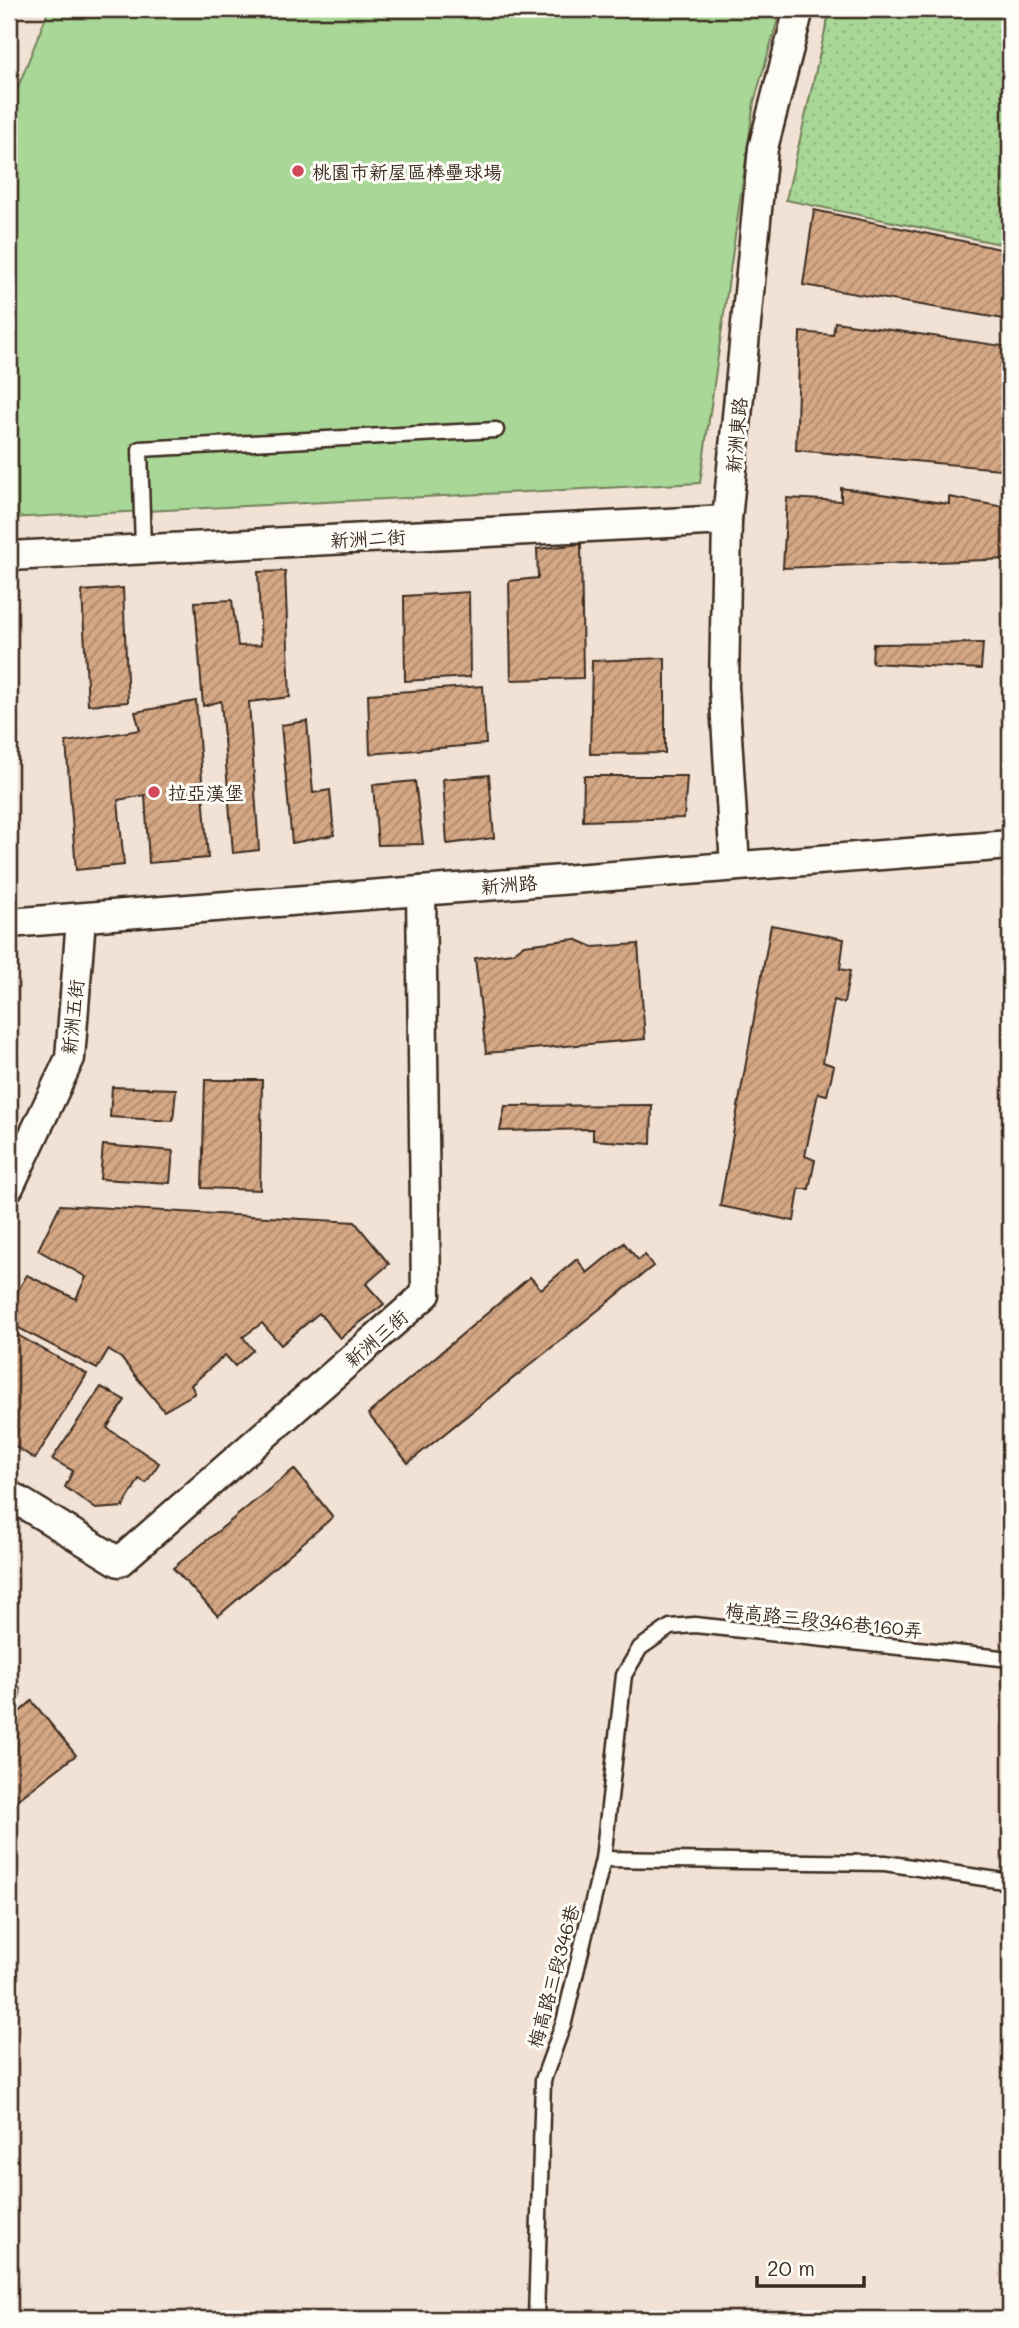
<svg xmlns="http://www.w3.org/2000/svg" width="1019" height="2328" font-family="Mali,'LXGW WenKai TC',sans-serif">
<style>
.park{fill:url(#park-dots);stroke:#72805a;stroke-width:2}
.pitch{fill:#a8d797;stroke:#72805a;stroke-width:2}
.building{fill:url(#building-hatch);stroke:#3b2a1e;stroke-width:2}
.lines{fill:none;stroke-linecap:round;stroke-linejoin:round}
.service-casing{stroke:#3b2a1e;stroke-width:19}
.minor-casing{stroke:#3b2a1e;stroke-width:33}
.service{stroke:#fdfcf7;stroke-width:14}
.minor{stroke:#fdfcf7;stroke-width:28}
.poi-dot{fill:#d1495b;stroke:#fdfcf7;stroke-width:2.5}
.labels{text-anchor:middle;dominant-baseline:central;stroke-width:6;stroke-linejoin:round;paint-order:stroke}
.poi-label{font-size:19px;fill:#3b2a1e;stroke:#fdfcf7;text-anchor:start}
.street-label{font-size:19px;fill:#3b2a1e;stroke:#fdfcf7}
</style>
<defs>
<pattern id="park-dots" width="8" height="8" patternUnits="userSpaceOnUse" patternTransform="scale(1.75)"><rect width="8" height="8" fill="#a8d797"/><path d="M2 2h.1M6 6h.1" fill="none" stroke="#92b982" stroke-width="1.8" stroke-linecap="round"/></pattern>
<pattern id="building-hatch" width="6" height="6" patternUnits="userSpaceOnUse" patternTransform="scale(1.75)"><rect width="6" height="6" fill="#d4a785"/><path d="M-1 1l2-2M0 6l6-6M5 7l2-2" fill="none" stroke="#ad886c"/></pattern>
</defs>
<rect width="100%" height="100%" fill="#f1e2d5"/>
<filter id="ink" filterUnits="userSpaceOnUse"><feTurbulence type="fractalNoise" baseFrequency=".0143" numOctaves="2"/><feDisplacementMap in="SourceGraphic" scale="14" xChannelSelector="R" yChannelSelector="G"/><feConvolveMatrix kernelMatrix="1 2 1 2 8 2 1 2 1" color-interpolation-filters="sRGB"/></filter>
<g filter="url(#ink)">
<path class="park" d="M830 9H1010V246L786 200Z"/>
<path class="pitch" d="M49 9H781L754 102 700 483 9 518V110Z"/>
<g class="building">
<path d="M814 210 1010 251V320L803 285Z"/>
<path d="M835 322 1010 347V470L796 450 800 332 833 335Z"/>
<path d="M841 488 949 504V497L1010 508V559L783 568 787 498 841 501Z"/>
<path d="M581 544 583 678 511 680 509 581 538 578 537 549Z"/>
<path d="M285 571 290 697 249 702 259 850 233 853 221 701 203 706 195 602 232 600 238 646 261 645 258 572Z"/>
<path d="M123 588 128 702 88 705 82 591Z"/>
<path d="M469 592 470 677 405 681 404 596Z"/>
<path d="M983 643 981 669 872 663 873 644Z"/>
<path d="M665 658V753L590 754 592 661Z"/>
<path d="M483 686 486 744 370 754 368 694Z"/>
<path d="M196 701 208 858 149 863 145 795 118 800 124 865 76 870 66 742 140 730 135 712Z"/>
<path d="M307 721 313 793 330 790 334 835 292 843 281 725Z"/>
<path d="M489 775 494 838 447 844 443 779Z"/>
<path d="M584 776H687L684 818 583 821Z"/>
<path d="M415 781 423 844 378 845 373 785Z"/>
<path d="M771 925 844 939 840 969 850 971 844 1003 834 1000 823 1062 834 1066 827 1095 818 1093 805 1156 815 1160 809 1189H799L794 1221 720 1206Z"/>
<path d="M575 939 593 947 638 944 645 1039 486 1053 475 958 512 953 524 945Z"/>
<path d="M205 1080H262L260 1190 202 1188Z"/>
<path d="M112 1087 176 1089 173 1121 110 1117Z"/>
<path d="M652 1105 651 1144 593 1140V1129L500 1131 505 1106Z"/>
<path d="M103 1145 173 1151 170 1183 100 1179Z"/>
<path d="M60 1205 355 1222 389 1264 366 1284 384 1304 340 1338 319 1313 281 1345 262 1323 243 1337 253 1350 235 1366 225 1355 191 1385 195 1393 164 1411 121 1358 108 1350 97 1369 9 1323V1306L27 1275 76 1299 86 1277 38 1250Z"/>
<path d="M624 1243 638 1260 645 1255 653 1266 408 1463 368 1414 530 1277 541 1289 577 1259 587 1273Z"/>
<path d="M16 1334 87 1374 35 1459 9 1442V1336Z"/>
<path d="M101 1387 125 1400 107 1428 159 1463 146 1483 139 1479 123 1507 96 1509 65 1487 73 1471 52 1459Z"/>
<path d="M294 1469 333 1517 218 1616 173 1568Z"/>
<path d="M32 1701 76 1755 12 1804 9 1800V1721Z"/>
</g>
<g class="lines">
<defs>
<g id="service">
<path d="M143 549 140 449 496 430"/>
<path d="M9 1695 12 1692"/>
<path d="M603 1859 885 1863 1010 1882"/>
<path d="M536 2319 543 2080 564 2022 603 1859 624 1675 640 1648 670 1627 695 1625 1010 1659"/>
</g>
<g id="minor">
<path d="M9 556 727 520"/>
<path d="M735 866 724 687 727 520 763 148 799 9"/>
<path d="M9 923 1010 845"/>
<path d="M9 1187 70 1058 81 919"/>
<path d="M9 1495 119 1562 426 1294 421 891"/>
</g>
</defs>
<use href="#service" class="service-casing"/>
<use href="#minor" class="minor-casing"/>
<use href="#service" class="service"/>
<use href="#minor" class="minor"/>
</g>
</g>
<g class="poi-dot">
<circle cx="298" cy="171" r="7"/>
<circle cx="154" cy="792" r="7"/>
</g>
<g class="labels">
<g class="poi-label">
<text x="312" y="171">桃園市新屋區棒壘球場</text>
<text x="168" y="792">拉亞漢堡</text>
</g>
<g class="street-label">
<text transform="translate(736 435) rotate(-85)">新洲東路</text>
<text transform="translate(368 538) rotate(-3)">新洲二街</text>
<text transform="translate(509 884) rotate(-5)">新洲路</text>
<text transform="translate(72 1017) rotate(-84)">新洲五街</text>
<text transform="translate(376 1338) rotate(-41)">新洲三街</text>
<text transform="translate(824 1620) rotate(6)">梅高路三段346巷160弄</text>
<text transform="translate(553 1976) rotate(-75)">梅高路三段346巷</text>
</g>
</g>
<rect width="1019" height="2328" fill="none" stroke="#fdfcf7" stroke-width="35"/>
<rect x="18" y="18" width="984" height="2293" fill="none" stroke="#3b2a1e" stroke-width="2.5" filter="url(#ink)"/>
<path d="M757 2276v10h107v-10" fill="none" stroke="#3b2a1e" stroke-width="3.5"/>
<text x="767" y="2276" font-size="21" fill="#3b2a1e" stroke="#fdfcf7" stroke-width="5" paint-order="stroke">20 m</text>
</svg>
